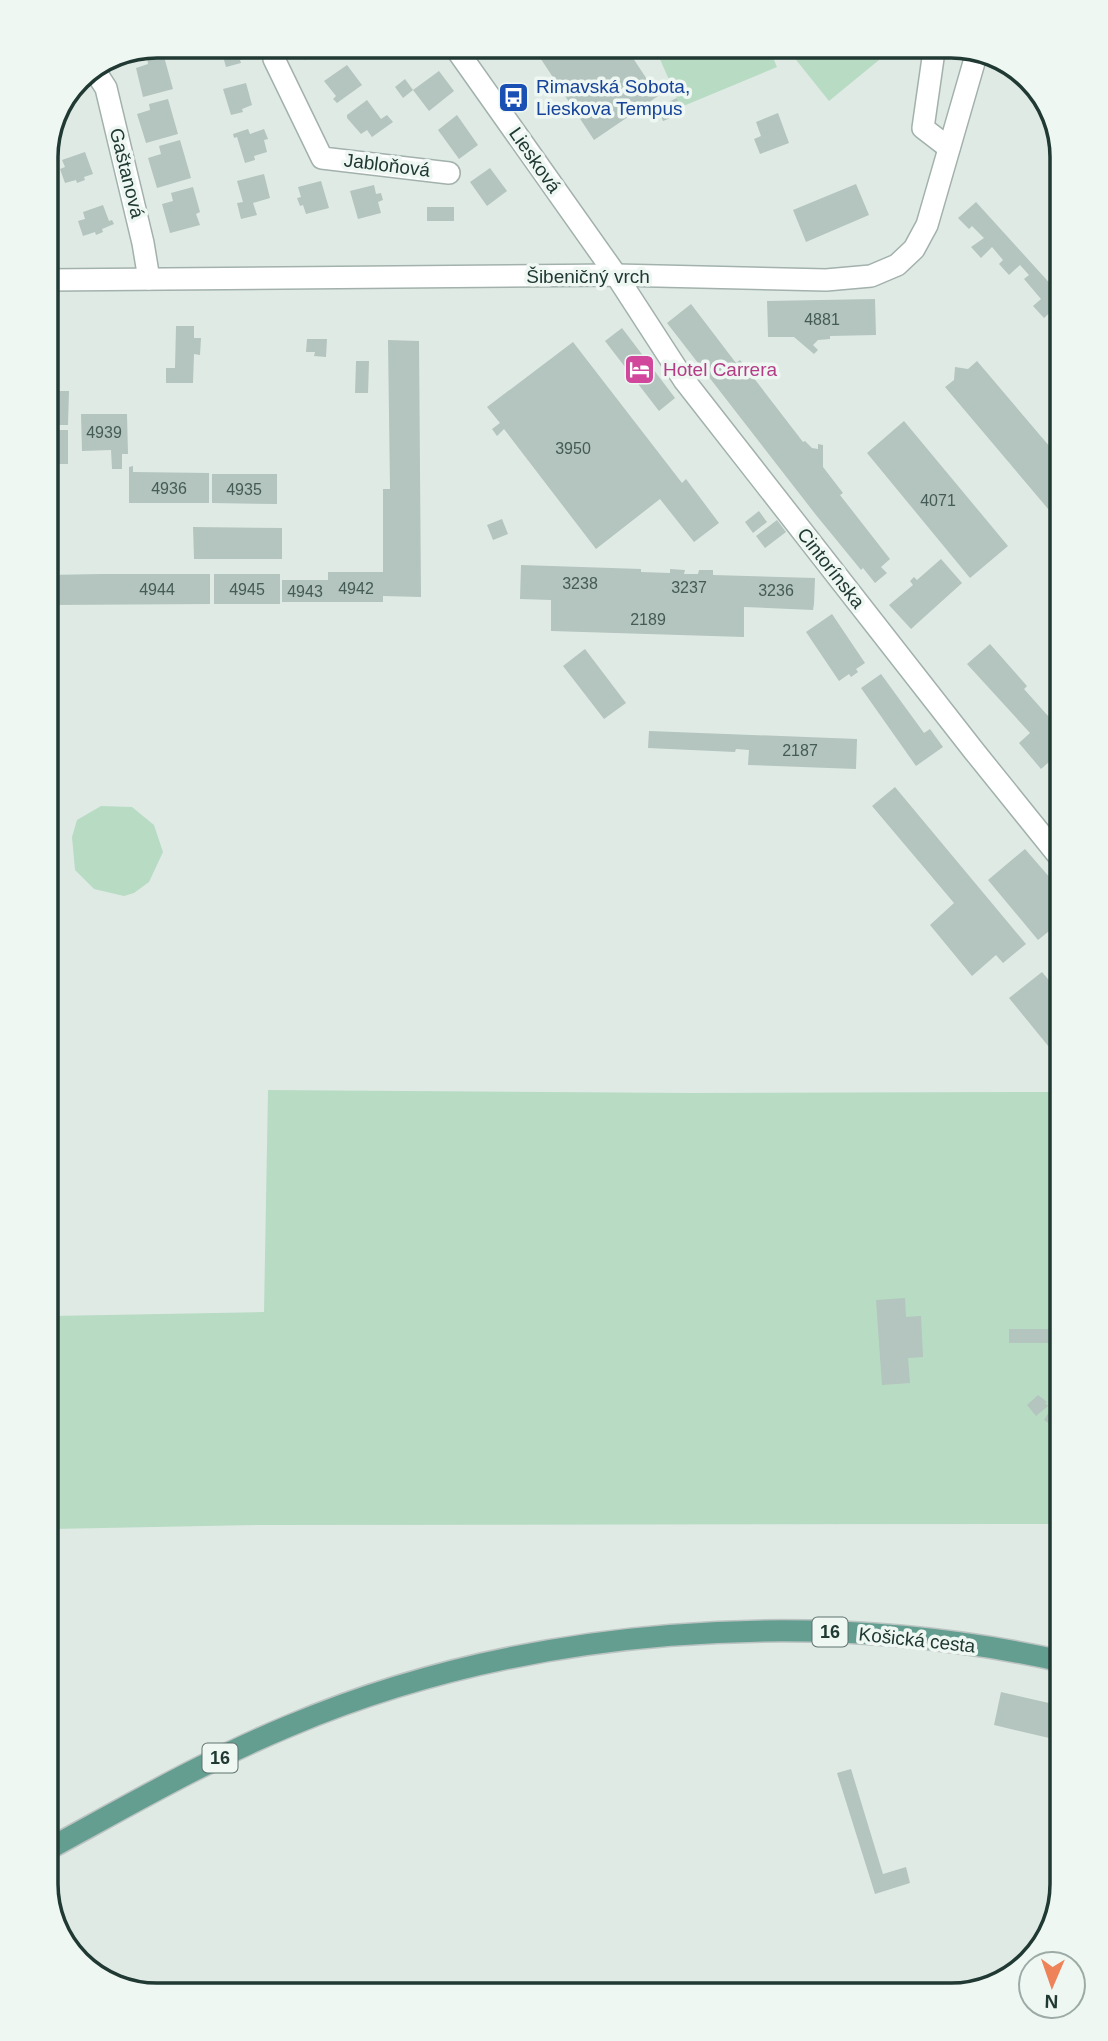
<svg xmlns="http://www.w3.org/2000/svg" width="1108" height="2041" font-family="Helvetica,sans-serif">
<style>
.green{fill:#b8dbc3}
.building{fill:#b4c4be}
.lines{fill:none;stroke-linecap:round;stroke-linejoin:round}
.minor-casing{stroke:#a2b1ac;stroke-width:24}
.major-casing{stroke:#bcc4c2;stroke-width:24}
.minor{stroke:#fff;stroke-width:21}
.major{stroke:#649e91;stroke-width:21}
.labels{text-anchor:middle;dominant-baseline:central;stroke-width:7;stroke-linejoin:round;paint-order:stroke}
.number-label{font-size:16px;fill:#455c56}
.shield{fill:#eff7f3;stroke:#5e726d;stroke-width:2}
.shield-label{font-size:18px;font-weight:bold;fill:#203933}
.transit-label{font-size:19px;fill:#164399;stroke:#eff7f3;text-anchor:start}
.street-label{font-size:19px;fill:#203933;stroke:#eff7f3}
.hotel-label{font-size:19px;fill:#b23c85;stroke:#eff7f3;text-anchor:start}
.rim{fill:none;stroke:#203933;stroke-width:3.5}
</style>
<rect width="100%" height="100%" fill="#dfeae5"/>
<g class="green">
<path d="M687 46H768L777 67 681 107 659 57Z"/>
<path d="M785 46H896L829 101Z"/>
<path d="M101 806 132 807 154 825 163 852 149 882 134 893 124 896 94 889 75 870 72 837 77 820Z"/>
<path d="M268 1090 692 1093 1059 1092 1061 1524 259 1525 52 1529V1316L264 1312Z"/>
</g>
<g class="building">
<path d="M220 46H246L247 48 245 49 247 58 240 60 241 63 226 67Z"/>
<path d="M294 46H324L305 60Z"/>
<path d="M548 46H625L658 96 648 103 651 108 647 110 644 106 594 140 537 53Z"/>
<path d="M163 53 173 89 143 97 136 68 148 64 147 58Z"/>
<path d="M347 65 362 85 337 103 333 99 336 96 324 81Z"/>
<path d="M439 71 454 91 429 111 413 90Z"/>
<path d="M405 79 413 90 403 98 395 87Z"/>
<path d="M246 83 252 105 242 109 243 112 231 115 223 89Z"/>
<path d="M677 98 683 113 663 121 657 107Z"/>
<path d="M168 99 178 134 146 143 137 114 150 110 149 104Z"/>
<path d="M367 100 381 119 387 115 393 122 372 137 367 130 361 134 347 118V115Z"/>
<path d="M778 113 789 143 760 154 754 139 761 136 756 122Z"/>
<path d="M457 115 478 145 459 159 438 130Z"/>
<path d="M248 129 250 134 264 129 268 139 264 140 267 152 254 156 255 160 245 163 237 137 234 138 233 134Z"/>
<path d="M180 140 191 178 157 188 148 158 161 154 159 146Z"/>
<path d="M85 152 93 174 84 177 85 180 77 183 76 180 65 183 60 169 65 167 62 160Z"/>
<path d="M490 168 507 191 487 206 470 182Z"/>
<path d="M264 174 270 198 253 203 257 215 241 219 237 203 243 202 237 181Z"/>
<path d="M321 181 329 208 306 214 303 205 300 206 297 198 301 197 298 187Z"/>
<path d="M856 184 869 215 806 242 793 210Z"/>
<path d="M374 185 376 194 381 193 383 200 378 202 381 213 358 219 350 191Z"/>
<path d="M193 187 200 212 196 214 200 225 170 233 162 204 173 201 171 193Z"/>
<path d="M976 202 1055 289V308L1044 318 1033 306 1041 299 1024 279 1029 275 1020 265 1009 275 999 264 1003 260 992 247 981 258 971 247 984 238 972 226 969 229 958 218Z"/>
<path d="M103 205 109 221 112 220 114 224 102 229 103 232 96 235 95 232 83 236 78 221 85 219 83 212Z"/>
<rect x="427" y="207" width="27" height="14"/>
<path d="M875 299 876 335 830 336V339L818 340 813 345 818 350 814 354 794 337H768L767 301Z"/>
<path d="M691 304 736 363 740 360 803 442 805 441 812 448 818 449V444L823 445V467L843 493 840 495 890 559 881 567 887 573 875 583 863 568 861 570 816 515 667 323Z"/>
<path d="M176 326H194V338H201L200 355 194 354 193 383H166V368H175Z"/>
<path d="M622 328 675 398 659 411 605 341Z"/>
<path d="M307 339H327L326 357 314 356 315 352H306Z"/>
<path d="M388 340 419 341 421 597 383 596V602H282V580H328V572H383V489H390Z"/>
<path d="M573 342 682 483 686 479 719 523 694 542 660 499 596 549 504 429 497 436 492 429 500 423 487 407Z"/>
<path d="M356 361H369L368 393H355Z"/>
<path d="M977 361 1056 454V504L1049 510 945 387 954 380 955 367 968 369Z"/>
<path d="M47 391H69L68 425H47Z"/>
<path d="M81 414H127L128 454H122V469H112L111 450 82 451Z"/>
<path d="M904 421 1008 546 970 578 867 453Z"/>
<rect x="47" y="430" width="21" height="34"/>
<path d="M133 466V472L209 473V503H129V467Z"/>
<path d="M212 474H277V504L212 503Z"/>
<path d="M759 511 767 522 753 533 745 522Z"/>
<path d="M502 519 508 534 493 540 487 525Z"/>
<path d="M777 520 786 532 765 548 756 536Z"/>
<path d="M193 527 282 528V559H194Z"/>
<path d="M941 559 962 583 911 629 889 605 913 585 910 581 914 577 917 580Z"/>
<path d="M521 565 641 569V572L670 573V569L685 570 684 574H698L699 570H713V575L815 578 814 604 813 610 744 607V637L551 631V600L520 599Z"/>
<path d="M102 574H210V604L48 605V575Z"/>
<rect x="214" y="574" width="66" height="30"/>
<path d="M832 614 865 663 856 669 858 672 851 677 849 674 839 681 806 632Z"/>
<path d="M990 644 1027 686 1024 689 1057 726V755L1041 769 1019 743 1030 733 967 664Z"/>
<path d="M585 649 626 703 604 719 563 666Z"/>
<path d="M881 674 924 733 930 729 943 747 916 766 861 688Z"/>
<path d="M649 731 857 739 856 769 748 765 749 750 736 749 735 752 648 748Z"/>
<path d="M895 787 1026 944 1003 963 996 955 972 976 930 925 954 903 872 806Z"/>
<path d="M1025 849 1058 887V924L1038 940 988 880Z"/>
<path d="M1042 972 1058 991V1058L1009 998Z"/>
<path d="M905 1298 906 1317 921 1316 923 1357 908 1358 910 1383 882 1385 876 1300Z"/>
<rect x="1009" y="1329" width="51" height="14"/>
<path d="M1038 1395 1047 1402 1045 1403 1048 1406 1036 1416 1027 1405Z"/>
<path d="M1060 1402V1422L1056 1428 1044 1420 1054 1404 1057 1407Z"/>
<path d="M1001 1692 1062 1706V1741L994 1725Z"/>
<path d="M851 1769 883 1874 906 1867 910 1883 875 1894 837 1773Z"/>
</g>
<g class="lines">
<defs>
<g id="minor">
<path d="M273 46 274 59 322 158 449 173"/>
<path d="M454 46 616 275 684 380 974 751 1057 854"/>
<path d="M932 46 933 58 923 128 949 148"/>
<path d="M95 71 106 88 143 243 149 279"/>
<path d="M46 280 616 275 826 280 871 276 897 265 914 249 927 225 977 52"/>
</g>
<path id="major" d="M54 1846C131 1804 207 1760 289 1726 525 1626 812 1606 1061 1661"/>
</defs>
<use href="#minor" class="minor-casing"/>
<use href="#major" class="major-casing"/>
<use href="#minor" class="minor"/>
<use href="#major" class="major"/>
</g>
<defs>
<symbol id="bus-square" viewBox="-11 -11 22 22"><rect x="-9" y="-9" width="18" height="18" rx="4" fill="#1a4fb4" stroke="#eff7f3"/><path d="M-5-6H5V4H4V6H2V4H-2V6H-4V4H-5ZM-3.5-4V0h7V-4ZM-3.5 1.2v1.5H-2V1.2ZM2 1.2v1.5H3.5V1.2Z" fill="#fff"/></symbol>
<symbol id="hotel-square" viewBox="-11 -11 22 22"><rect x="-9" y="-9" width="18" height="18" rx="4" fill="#d1479c" stroke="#eff7f3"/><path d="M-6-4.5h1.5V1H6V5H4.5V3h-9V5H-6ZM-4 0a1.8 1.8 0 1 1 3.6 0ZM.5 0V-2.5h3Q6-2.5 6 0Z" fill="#fff"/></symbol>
</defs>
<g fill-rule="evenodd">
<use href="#bus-square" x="496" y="80" width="35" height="35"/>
<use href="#hotel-square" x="622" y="352" width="35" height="35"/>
</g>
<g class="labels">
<g class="number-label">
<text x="822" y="319">4881</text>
<text x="104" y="432">4939</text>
<text x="573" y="448">3950</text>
<text x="169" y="488">4936</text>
<text x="244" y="489">4935</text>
<text x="938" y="500">4071</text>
<text x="580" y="583">3238</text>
<text x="689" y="587">3237</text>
<text x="356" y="588">4942</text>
<text x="157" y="589">4944</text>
<text x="247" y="589">4945</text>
<text x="776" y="590">3236</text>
<text x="305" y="591">4943</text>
<text x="648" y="619">2189</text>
<text x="800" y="750">2187</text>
</g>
<g class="shield">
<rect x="812.5" y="1617.5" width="35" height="29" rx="5"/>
<rect x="202.5" y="1743.5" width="35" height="29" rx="5"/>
</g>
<g class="shield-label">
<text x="830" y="1632">16</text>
<text x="220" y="1758">16</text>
</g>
<g class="transit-label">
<text x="536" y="86">Rimavská Sobota,<tspan x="536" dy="22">Lieskova Tempus</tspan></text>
</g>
<g class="street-label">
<text transform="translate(535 160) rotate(55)">Liesková</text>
<text transform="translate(387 165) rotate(7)">Jabloňová</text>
<text transform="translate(127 173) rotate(76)">Gaštanová</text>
<text x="588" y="276">Šibeničný vrch</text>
<text transform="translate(831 568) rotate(52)">Cintorínska</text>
<text transform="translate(917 1640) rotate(6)">Košická cesta</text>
</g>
<g class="hotel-label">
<text x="663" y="369">Hotel Carrera</text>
</g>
</g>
<path d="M0 0H1108V2041H0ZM157 58H951A99 99 0 0 1 1050 157V1884A99 99 0 0 1 951 1983H157A99 99 0 0 1 58 1884V157A99 99 0 0 1 157 58Z" fill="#eff7f3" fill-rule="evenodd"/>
<path class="rim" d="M157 58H951A99 99 0 0 1 1050 157V1884A99 99 0 0 1 951 1983H157A99 99 0 0 1 58 1884V157A99 99 0 0 1 157 58Z"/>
<g transform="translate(1052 1985) rotate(182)"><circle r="33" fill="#eff7f3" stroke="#9caba6" stroke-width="2"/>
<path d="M0-5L12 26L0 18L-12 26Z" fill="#ee8359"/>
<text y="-10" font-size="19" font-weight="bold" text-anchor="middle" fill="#203933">N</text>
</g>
</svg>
